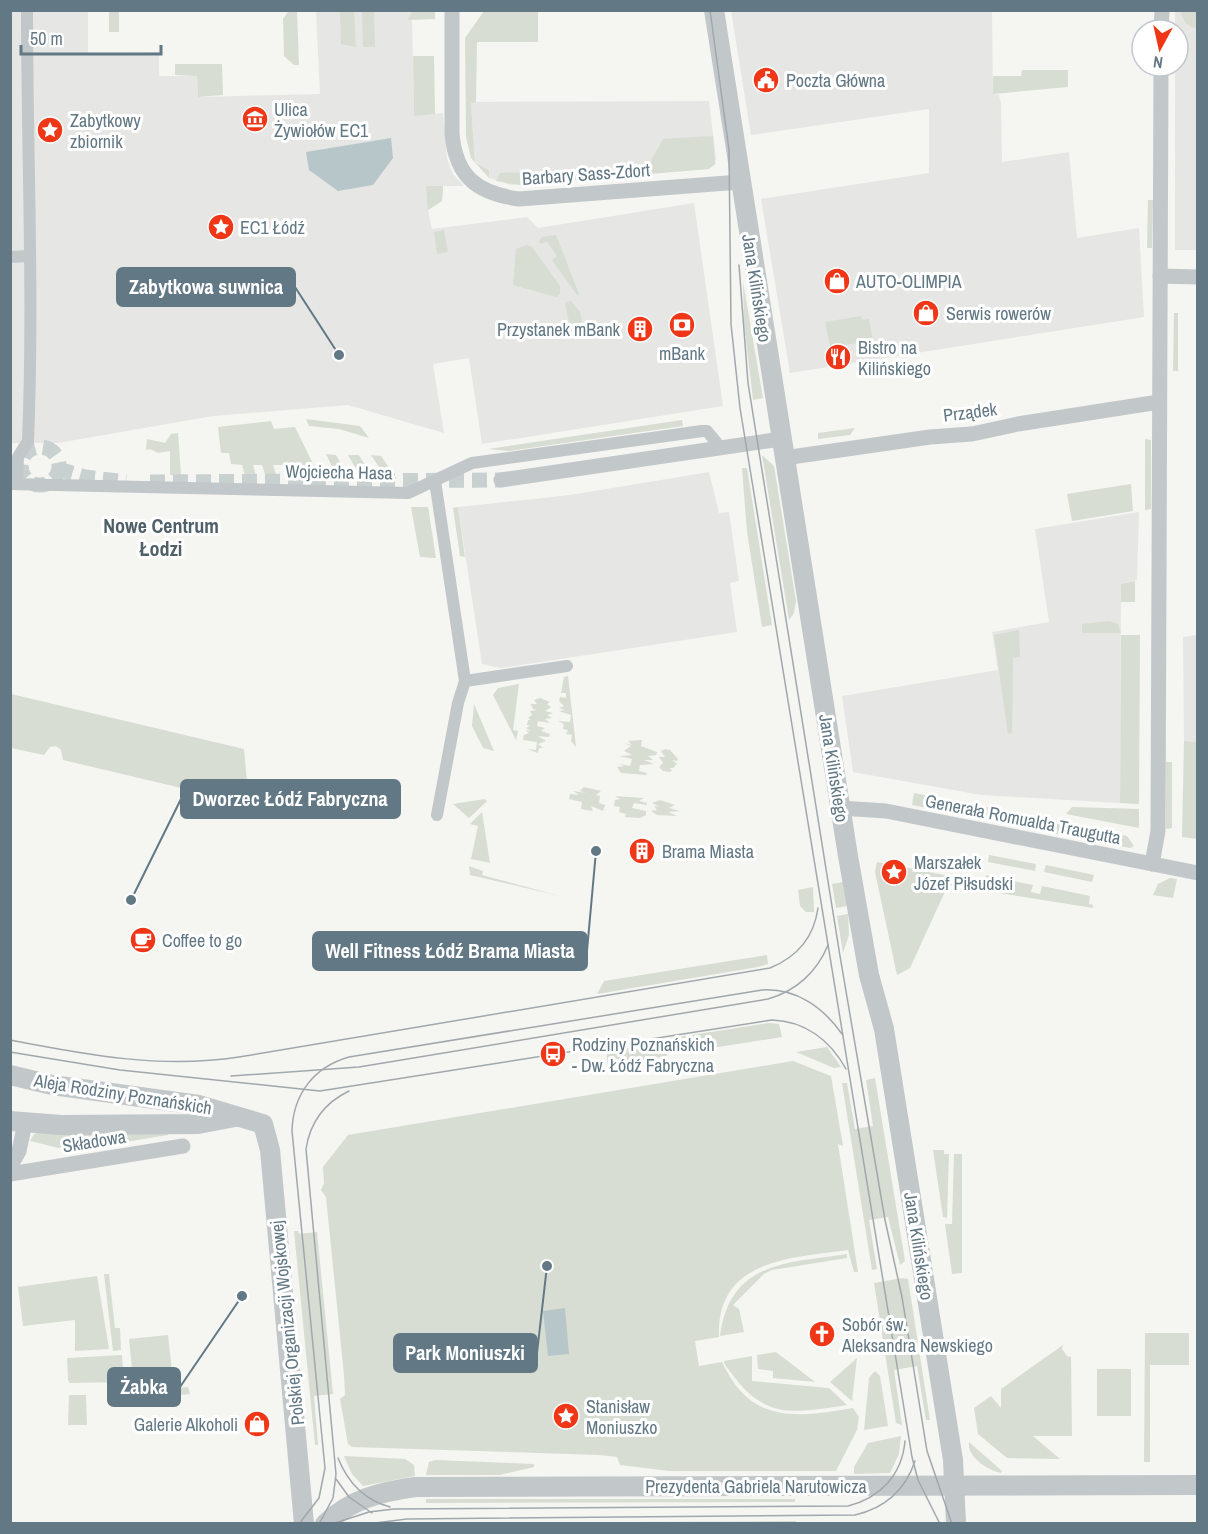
<svg xmlns="http://www.w3.org/2000/svg" width="1208" height="1534" font-family="'Archivo Narrow',sans-serif">
<style>
.built{fill:#e6e6e4}
.green{fill:#d7ddd2}
.water{fill:#b7c6c9}
.lines{fill:none;stroke-linecap:round;stroke-linejoin:round}
.minor-tunnel{stroke:#c9d0d0;stroke-width:15;stroke-dasharray:15 8;stroke-linecap:butt}
.pedestrian{stroke:#c2c7c9;stroke-width:12}
.minor{stroke:#c2c7c9;stroke-width:15}
.tertiary{stroke:#c2c7c9;stroke-width:20}
.tram{stroke:#a0a8ad;stroke-width:1.5}
.labels{text-anchor:middle;dominant-baseline:central;stroke-width:6;stroke-linejoin:round;paint-order:stroke}
.poi-label{font-size:18px;fill:#627884;stroke:#fff;text-anchor:start}
.street-label{font-size:18px;fill:#627884;stroke:#fff}
.neighbourhood-label{font-size:20px;font-weight:bold;fill:#506069;stroke:#fff}
.leader{fill:none;stroke:#627884;stroke-width:2}
.callout-dot{fill:#627884;stroke:#fff;stroke-width:2}
.callout{fill:#627884;stroke:#627884;stroke-width:2}
.callout-label{font-size:20px;text-anchor:middle;font-weight:bold;fill:#fff}
</style>
<rect width="100%" height="100%" fill="#f5f5f1"/>
<g class="built">
<path d="M10 11H88V54L159 52V76H197L198 97 320 94 316 11H412L409 20H412L414 116 443 113 447 158 453 174 464 186H443L442 201 428 210 432 229 527 217 538 228 694 203 723 406 482 444 469 358 433 364 444 433 348 405 213 416 58 443H11Z"/>
<path d="M731 11H992L993 94 999 95 1001 103 1002 162 1069 152 1077 238 1139 228 1144 317 790 373 761 199 929 173V109L751 135Z"/>
<path d="M1175 11H1197V250H1175V66H1178V30H1175Z"/>
<path d="M709 101 716 158 715 164 709 169 511 185 489 178V170L475 161 471 102Z"/>
<path d="M709 472 719 513 729 512 739 581 730 583 737 632 501 668 482 664 458 507 570 495Z"/>
<path d="M1139 512 1137 580 1121 584 1120 803 981 795 853 772 842 696 998 670 992 632 1049 622 1035 529Z"/>
<path d="M1197 635V742L1184 741 1183 637Z"/>
</g>
<g class="green">
<rect x="109" y="11" width="10" height="21"/>
<path d="M297 11 299 65H294L284 56 283 19 288 12Z"/>
<path d="M340 11H354L356 47 341 44Z"/>
<path d="M362 11H374L375 47H363Z"/>
<path d="M412 11H435V19L408 20Z"/>
<path d="M484 11H538V42H477L476 102 471 103 475 162 489 170V178L471 158 466 137 465 38Z"/>
<path d="M1181 11H1197V28C1188 28 1182 20 1181 11Z"/>
<path d="M413 56H434L435 114 414 116Z"/>
<path d="M222 64 223 95 198 97 197 76 175 75V64Z"/>
<path d="M1022 70H1068V87L993 94V76H1021Z"/>
<path d="M713 136 715 164 709 169 519 185 496 181 500 173 647 168 663 139Z"/>
<path d="M426 186H443L442 201 428 210Z"/>
<path d="M1148 200H1153L1152 248H1147Z"/>
<path d="M444 230 448 252 437 254 434 232Z"/>
<path d="M556 235 579 294 577 295 552 260 557 256 547 241 541 244 539 241 542 237Z"/>
<path d="M527 245 532 247 560 286V294L556 297 513 285 516 249Z"/>
<path d="M743 282 763 398 753 400 744 324Z"/>
<path d="M571 301 580 312 582 321 571 330 565 305 566 302Z"/>
<path d="M1174 313H1178V371H1173Z"/>
<path d="M861 316 862 320 869 319 873 341 830 347 825 322Z"/>
<path d="M306 419 360 426 369 438 339 429 309 426Z"/>
<path d="M682 420 683 426 509 451 488 449Z"/>
<path d="M271 421 274 429 295 427 320 478H310L304 465H295L299 478 288 477 284 465H273L277 477H266L262 465H253L256 476H245L242 465 231 464 229 453H221L218 427Z"/>
<path d="M855 428 850 435 818 439V433Z"/>
<path d="M178 433 181 475H170V451L158 453 150 449 146 450 147 439 165 443 171 434Z"/>
<path d="M1145 439 1151 440V509L1145 510Z"/>
<path d="M326 454 336 455 349 479H338Z"/>
<path d="M348 455H359L373 479H362Z"/>
<path d="M371 455 381 456 397 479H387Z"/>
<path d="M762 455 774 466 796 601 794 613 789 620Z"/>
<path d="M742 468H747L772 625 762 627 747 532Z"/>
<path d="M1131 484 1133 511 1072 521 1067 494Z"/>
<path d="M411 507H428L436 558 420 557Z"/>
<path d="M458 507 465 557 460 556 453 508Z"/>
<path d="M1135 581V602H1121V584Z"/>
<path d="M1110 621 1118 624 1121 633H1082V624Z"/>
<path d="M1019 630 1020 657 1013 658 1012 733 1008 734 994 635Z"/>
<path d="M1121 635H1140L1139 804 1120 803Z"/>
<path d="M568 676 576 747 571 741 572 735 566 734 568 730 563 729 564 724 558 721 570 722 571 715 559 711 565 710 559 708 564 706 559 701 560 697 566 698V693H561L564 677Z"/>
<path d="M519 684 513 730 518 731 516 740 493 695 498 688Z"/>
<path d="M11 694 244 749 249 804 63 760 61 750 56 746 50 747 44 755 11 748Z"/>
<path d="M540 698 550 702 547 704 551 707 545 711 553 713 547 715 552 718 545 719 550 723 538 721 537 726 545 728 541 731 550 734 549 737 538 736 546 741 538 744 543 748H539L538 753 527 749 536 750 537 742 523 740 524 735 529 733 526 730 531 731 526 728 530 726 527 725 528 720H531L528 718 532 715 530 711 537 710 533 709 531 704H537L534 700Z"/>
<path d="M474 704 494 751 483 748 472 726Z"/>
<path d="M642 740 641 746 657 752 656 755 648 756 653 760H644L654 764 640 765 639 771 647 773 646 775 621 773 617 767 625 766 617 763 630 766 632 759 619 756 632 755 624 751 631 746 623 743 632 745 628 741Z"/>
<path d="M1184 741 1197 742V839L1182 837Z"/>
<path d="M665 749 670 750 678 759 677 761 672 760 677 764 673 768H669L672 770 670 772 663 771 659 767 663 763 659 757H665L661 751Z"/>
<path d="M1166 762H1172V828L1166 829Z"/>
<path d="M584 787 601 791 596 795 600 796 599 803 605 805 603 811 591 806 593 811 581 809 582 802 569 799 570 794 579 795 573 791 586 793 580 791Z"/>
<path d="M914 793 1011 812 1006 819 997 822 912 805Z"/>
<path d="M615 796 644 798 639 801 647 803V805L634 803 632 808 646 811V815L640 818 625 817 626 814 619 812 620 807 614 806 615 800 620 799Z"/>
<path d="M485 799 487 801 469 818 453 804Z"/>
<path d="M660 800 675 805 669 808 680 811 668 812 677 816 657 815 651 811 657 810 654 806 660 807 652 803Z"/>
<path d="M1072 807 1139 809V828L1066 814Z"/>
<path d="M482 812 490 863 471 859 478 826 470 824Z"/>
<path d="M1024 814 1127 836 1134 846 1130 848 1032 829 1025 823Z"/>
<path d="M989 855 1036 864 1035 871 988 862Z"/>
<path d="M877 862 892 865 890 874 897 876 899 866 984 883 986 875 1033 885 1031 892 1040 894 1042 886 1090 896 1089 904 1093 905V908L948 885 910 968 897 975 875 872Z"/>
<path d="M1046 865 1094 875 1092 882 1044 872Z"/>
<path d="M469 866 483 871 482 875 560 896 470 875Z"/>
<path d="M1170 878 1177 879 1173 898 1153 895 1158 884Z"/>
<path d="M843 882 847 906 836 908 832 884Z"/>
<path d="M813 887 814 912H806L800 906 798 890Z"/>
<path d="M848 914 849 935 843 953 837 916Z"/>
<path d="M767 955 768 964 758 967 597 994 604 981Z"/>
<path d="M769 1023 779 1024 782 1037 718 1047 666 1039Z"/>
<path d="M827 1047 841 1067 834 1068 796 1052Z"/>
<path d="M628 1048 667 1054V1056L608 1066 606 1049Z"/>
<path d="M793 1061 831 1076 843 1146 838 1144 858 1272H854L848 1250C791 1258 716 1259 719 1337L695 1341 699 1366 722 1362C751 1424 794 1418 853 1408L859 1417 857 1430 836 1471H669L620 1465 617 1457 600 1455 352 1447 348 1444 340 1399 345 1395 344 1375 326 1197 321 1190 324 1183 323 1167 348 1135Z"/>
<path d="M875 1078 905 1261 900 1265 888 1217 869 1220 877 1269 872 1270 842 1083H847L855 1129 873 1126 866 1080Z"/>
<path d="M40 1132H168V1135L71 1151 30 1141 34 1134Z"/>
<path d="M933 1150H944V1154H949L947 1218 943 1217Z"/>
<path d="M954 1154H962V1273L952 1274 945 1224H952Z"/>
<path d="M294 1231H298L299 1234 317 1232 333 1394 314 1396 318 1445H315Z"/>
<path d="M847 1254V1258L772 1270 764 1274 733 1305 739 1309 744 1332 720 1336C730 1261 787 1263 847 1254Z"/>
<path d="M104 1274H109L115 1328H120L121 1350 113 1351Z"/>
<path d="M97 1276 109 1349 75 1351V1320L23 1326 18 1287Z"/>
<path d="M902 1278 908 1279 930 1420H926L917 1366 894 1370 902 1425 896 1423 874 1283Z"/>
<path d="M1145 1333H1189V1365H1150V1462H1144Z"/>
<path d="M168 1335 174 1388 188 1387 190 1394 171 1396 172 1407H136L129 1339Z"/>
<path d="M1063 1345 1062 1349 1067 1356 1071 1357 1072 1436H1033L1060 1459 1007 1458 978 1434 974 1408 991 1396 1001 1408V1389Z"/>
<path d="M776 1352 815 1382 773 1378V1371L758 1369 757 1355Z"/>
<path d="M122 1355 124 1382 70 1383 68 1380 67 1358Z"/>
<path d="M752 1356V1381L829 1388 847 1405C785 1415 761 1418 724 1363V1361Z"/>
<path d="M857 1358 852 1401 830 1382Z"/>
<rect x="1097" y="1369" width="34" height="47"/>
<path d="M875 1371 880 1376 888 1426 864 1430 869 1378Z"/>
<path d="M69 1395H86L87 1425H68Z"/>
<path d="M901 1436 899 1454 890 1473 854 1474V1467L868 1443Z"/>
<path d="M969 1442 1002 1471 1001 1473C987 1470 967 1457 969 1442Z"/>
<path d="M344 1456 405 1459 414 1465 415 1476 363 1486 352 1474Z"/>
<path d="M435 1460 534 1464V1467L499 1475H426L429 1462Z"/>
<path d="M426 1499H795V1502L426 1503Z"/>
<path d="M796 1521V1524L448 1523Z"/>
</g>
<g class="water">
<path d="M391 138 393 158 373 185 338 191 309 170 306 152Z"/>
<path d="M565 1308 569 1354 548 1356 543 1311Z"/>
</g>
<g class="lines">
<g class="minor-tunnel">
<circle cx="40" cy="466" r="19"/>
<path d="M58 469 85 477 126 482"/>
<path d="M150 482 501 480"/>
</g>
<g class="pedestrian">
<path d="M10 257 29 256"/>
<path d="M435 481 465 681 458 703 437 815"/>
<path d="M10 484 408 493 472 463 702 431H707L721 448"/>
<path d="M17 484 18 457 28 441C34 297 27 154 27 10"/>
<path d="M465 681 567 666"/>
</g>
<g class="minor">
<path d="M452 10V134C456 177 477 193 519 199L740 182"/>
<path d="M1161 30 1162 10"/>
<path d="M1160 276 1198 277"/>
<path d="M784 458 930 437 972 434 1018 424 1159 402"/>
<path d="M501 480 781 439"/>
<path d="M840 808 886 811 1198 873"/>
<path d="M1152 864 1158 831 1161 66"/>
<path d="M10 1167 19 1151 25 1123"/>
<path d="M10 1174 183 1146"/>
</g>
<g class="tertiary">
<path d="M714 10 848 856 869 975 884 1029 953 1460 956 1524"/>
<path d="M10 1075 52 1085 199 1105 263 1124 270 1150 304 1524"/>
<path d="M10 1121 61 1125 198 1124 235 1117"/>
<path d="M325 1524C351 1499 380 1492 415 1487L1198 1485"/>
</g>
<g class="tram">
<path d="M710 10 729 150 731 324 740 408 912 1457 918 1480 940 1524"/>
<path d="M739 265 748 383 840 956 885 1220 902 1297 927 1451 952 1524"/>
<path d="M10 1040C87 1055 162 1069 239 1057L770 968C797 957 814 937 818 908"/>
<path d="M10 1052 120 1070 320 1091 772 1020C805 1021 830 1040 846 1069"/>
<path d="M231 1076 359 1067 768 999C796 991 817 972 828 945"/>
<path d="M338 1458C348 1483 364 1500 390 1507"/>
<path d="M336 1479 349 1497 372 1513"/>
<path d="M299 1524 319 1498 325 1468 292 1131C293 1094 314 1067 349 1057L762 990C796 988 823 1007 842 1034"/>
<path d="M319 1524 333 1498 336 1474 306 1149C310 1123 324 1103 349 1091"/>
<path d="M332 1524 369 1512 394 1509 848 1506C880 1498 902 1475 905 1441"/>
<path d="M367 1524 407 1519 855 1515C885 1508 905 1491 915 1461"/>
</g>
</g>
<defs>
<symbol id="civic-disc" viewBox="-11 -11 22 22"><circle r="9.5" fill="#ef3617" stroke="#fff"/><path d="M-.6-6.5H3V-4.5H.6V-3L4-1V1h2V6H-6V1h2V-1L-.6-3ZM-1.2 2.5V6h2.4V2.5Z" fill="#fff"/></symbol>
<symbol id="museum-disc" viewBox="-11 -11 22 22"><circle r="9.5" fill="#ef3617" stroke="#fff"/><path d="M0-6L6-3V-2H-6V-3ZM-5-1h2V3h-2ZM-1-1h2V3h-2ZM3-1h2V3H3ZM-6 4H6V6H-6Z" fill="#fff"/></symbol>
<symbol id="sight-disc" viewBox="-11 -11 22 22"><circle r="9.5" fill="#ef3617" stroke="#fff"/><path d="M0-6L1.8-2.2L6-1.7L2.9 1.2L3.7 5.4L0 3.3L-3.7 5.4L-2.9 1.2L-6-1.7L-1.8-2.2Z" fill="#fff"/></symbol>
<symbol id="shop-disc" viewBox="-11 -11 22 22"><circle r="9.5" fill="#ef3617" stroke="#fff"/><path d="M-5-2.5h2.3a2.7 3.5 0 0 1 5.4 0H5L5.5 6h-11ZM-1.5-2.5h3a1.5 2.3 0 0 0-3 0Z" fill="#fff"/></symbol>
<symbol id="bank-disc" viewBox="-11 -11 22 22"><circle r="9.5" fill="#ef3617" stroke="#fff"/><path d="M-6-4H6V4H-6ZM0-2.3a2.3 2.3 0 1 0 0 4.6a2.3 2.3 0 1 0 0-4.6Z" fill="#fff"/></symbol>
<symbol id="building-disc" viewBox="-11 -11 22 22"><circle r="9.5" fill="#ef3617" stroke="#fff"/><path d="M-4-6H4V6H1V3H-1V6H-4ZM-2.5-4.3h1.7v1.8h-1.7ZM.8-4.3h1.7v1.8H.8ZM-2.5-1h1.7V.8h-1.7ZM.8-1h1.7V.8H.8Z" fill="#fff"/></symbol>
<symbol id="restaurant-disc" viewBox="-11 -11 22 22"><circle r="9.5" fill="#ef3617" stroke="#fff"/><path d="M-5-6h1v4h1v-4h1v4h1v-4h1v5L-1.5 .5V6h-2V.5L-5-1ZM5-6V6H3V1.5H1.5Q1.5-4 5-6Z" fill="#fff"/></symbol>
<symbol id="cafe-disc" viewBox="-11 -11 22 22"><circle r="9.5" fill="#ef3617" stroke="#fff"/><path d="M-5.5-4.5H6V0H3Q3 3.5 0 3.5H-2.5Q-5.5 3.5-5.5 0ZM3-3.2v2h1.7v-2ZM-6 4.5H4V6H-6Z" fill="#fff"/></symbol>
<symbol id="bus-disc" viewBox="-11 -11 22 22"><circle r="9.5" fill="#ef3617" stroke="#fff"/><path d="M-5-6H5V4H4V6H2V4H-2V6H-4V4H-5ZM-3.5-4V0h7V-4ZM-3.5 1.2v1.5H-2V1.2ZM2 1.2v1.5H3.5V1.2Z" fill="#fff"/></symbol>
<symbol id="church-disc" viewBox="-11 -11 22 22"><circle r="9.5" fill="#ef3617" stroke="#fff"/><path d="M-1.2-6h2.4v3.5h3.3v2.4h-3.3V6h-2.4V-.1h-3.3v-2.4h3.3Z" fill="#fff"/></symbol>
</defs>
<g fill-rule="evenodd">
<use href="#civic-disc" x="751" y="65" width="30" height="30"/>
<use href="#museum-disc" x="240" y="104" width="30" height="30"/>
<use href="#sight-disc" x="35" y="115" width="30" height="30"/>
<use href="#sight-disc" x="206" y="212" width="30" height="30"/>
<use href="#shop-disc" x="822" y="266" width="30" height="30"/>
<use href="#shop-disc" x="911" y="298" width="30" height="30"/>
<use href="#bank-disc" x="667" y="310" width="30" height="30"/>
<use href="#building-disc" x="625" y="314" width="30" height="30"/>
<use href="#restaurant-disc" x="823" y="342" width="30" height="30"/>
<use href="#building-disc" x="627" y="836" width="30" height="30"/>
<use href="#sight-disc" x="879" y="857" width="30" height="30"/>
<use href="#cafe-disc" x="128" y="925" width="30" height="30"/>
<use href="#bus-disc" x="538" y="1039" width="30" height="30"/>
<use href="#church-disc" x="807" y="1319" width="30" height="30"/>
<use href="#sight-disc" x="551" y="1401" width="30" height="30"/>
<use href="#shop-disc" x="242" y="1409" width="30" height="30"/>
</g>
<g class="labels">
<g class="poi-label">
<text x="786" y="80">Poczta Główna</text>
<text x="274" y="109">Ulica<tspan x="274" dy="21">Żywiołów EC1</tspan></text>
<text x="70" y="120">Zabytkowy<tspan x="70" dy="21">zbiornik</tspan></text>
<text x="240" y="227">EC1 Łódź</text>
<text x="856" y="281">AUTO-OLIMPIA</text>
<text x="946" y="313">Serwis rowerów</text>
<text x="620" y="329" text-anchor="end">Przystanek mBank</text>
<text x="858" y="347">Bistro na<tspan x="858" dy="21">Kilińskiego</tspan></text>
<text x="682" y="353" text-anchor="middle">mBank</text>
<text x="662" y="851">Brama Miasta</text>
<text x="914" y="862">Marszałek<tspan x="914" dy="21">Józef Piłsudski</tspan></text>
<text x="162" y="940">Coffee to go</text>
<text x="572" y="1044">Rodziny Poznańskich<tspan x="572" dy="21">- Dw. Łódź Fabryczna</tspan></text>
<text x="842" y="1324">Sobór św.<tspan x="842" dy="21">Aleksandra Newskiego</tspan></text>
<text x="586" y="1406">Stanisław<tspan x="586" dy="21">Moniuszko</tspan></text>
<text x="238" y="1424" text-anchor="end">Galerie Alkoholi</text>
</g>
<g class="street-label">
<text transform="translate(586 174) rotate(-4)">Barbary Sass-Zdort</text>
<text transform="translate(757 288) rotate(81)">Jana Kilińskiego</text>
<text transform="translate(970 412) rotate(-7)">Prządek</text>
<text transform="translate(339 472) rotate(1)">Wojciecha Hasa</text>
<text transform="translate(834 768) rotate(81)">Jana Kilińskiego</text>
<text transform="translate(1023 819) rotate(11)">Generała Romualda Traugutta</text>
<text transform="translate(123 1094) rotate(9)">Aleja Rodziny Poznańskich</text>
<text transform="translate(94 1141) rotate(-9)">Składowa</text>
<text transform="translate(919 1246) rotate(81)">Jana Kilińskiego</text>
<text transform="translate(287 1323) rotate(-96)">Polskiej Organizacji Wojskowej</text>
<text x="756" y="1486">Prezydenta Gabriela Narutowicza</text>
</g>
<g class="neighbourhood-label">
<text x="161" y="525">Nowe Centrum<tspan x="161" dy="23">Łodzi</tspan></text>
</g>
</g>
<path class="leader" d="M339 355L295 287M131 900L181 799M596 851L587 951M547 1266L537 1353M242 1296L180 1387"/>
<g class="callout-dot">
<circle cx="339" cy="355" r="6"/>
<circle cx="131" cy="900" r="6"/>
<circle cx="596" cy="851" r="6"/>
<circle cx="547" cy="1266" r="6"/>
<circle cx="242" cy="1296" r="6"/>
</g>
<g class="callout">
<rect x="117" y="268" width="178" height="38" rx="6"/>
<rect x="181" y="780" width="219" height="38" rx="6"/>
<rect x="313" y="932" width="274" height="38" rx="6"/>
<rect x="394" y="1334" width="143" height="38" rx="6"/>
<rect x="108" y="1368" width="72" height="38" rx="6"/>
</g>
<g class="callout-label">
<text x="206" y="294">Zabytkowa suwnica</text>
<text x="290" y="806">Dworzec Łódź Fabryczna</text>
<text x="450" y="958">Well Fitness Łódź Brama Miasta</text>
<text x="465" y="1360">Park Moniuszki</text>
<text x="144" y="1394">Żabka</text>
</g>
<rect width="1208" height="1534" fill="none" stroke="#627884" stroke-width="24"/>
<g transform="translate(1160 48) rotate(188)"><circle r="28" fill="#ffffff" stroke="#c0c9ce" stroke-width="1.5"/>
<path d="M0-4.5L10 22L0 15L-10 22Z" fill="#ef3617"/>
<text y="-9" font-size="16" font-weight="bold" text-anchor="middle" fill="#627884">N</text>
</g>
<path d="M21 45v9h140v-9" fill="none" stroke="#627884" stroke-width="3"/>
<text x="30" y="45" font-size="18" fill="#627884" stroke="#ffffff" stroke-width="4.5" paint-order="stroke">50 m</text>
</svg>
